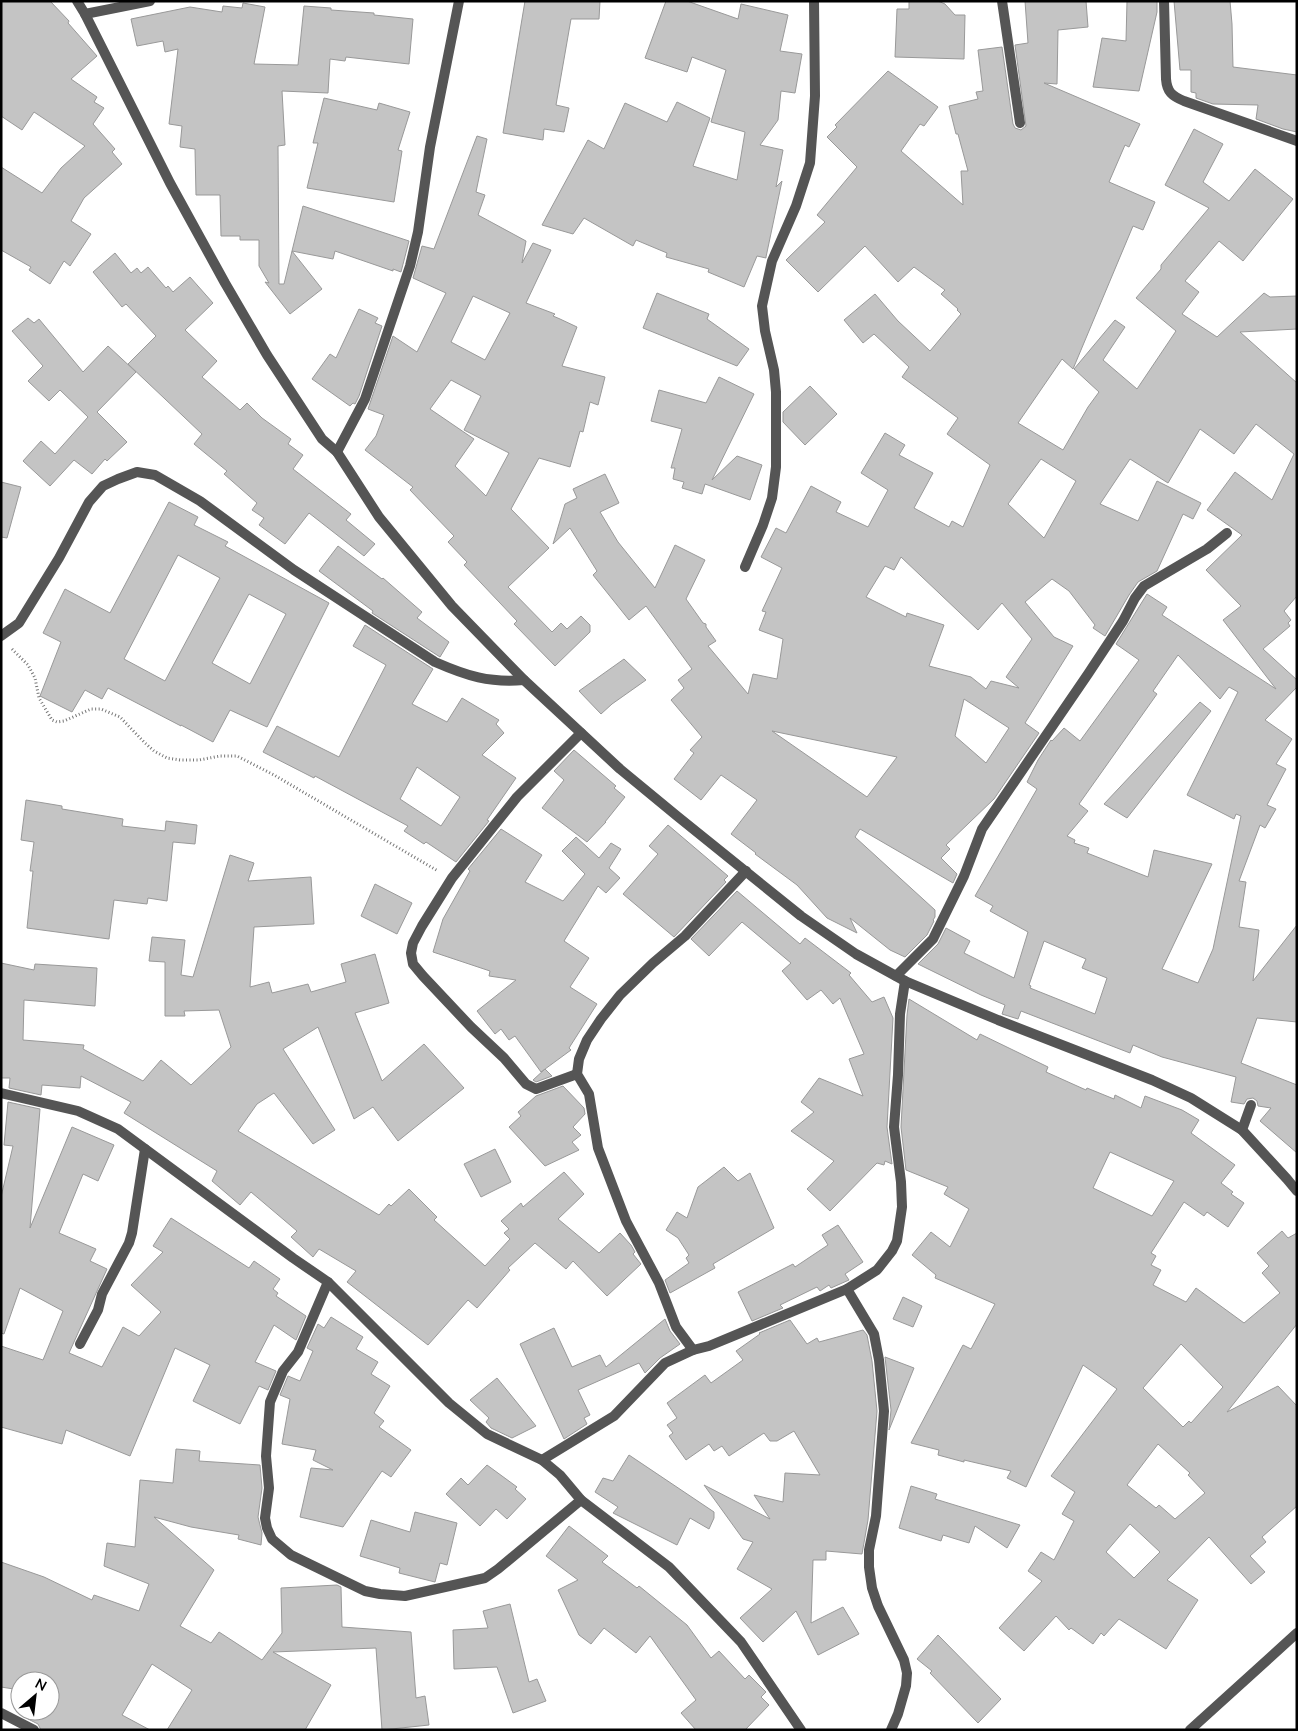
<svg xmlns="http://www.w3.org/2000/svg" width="1298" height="1731" font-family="Mulish,sans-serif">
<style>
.building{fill:#c4c4c4;stroke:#999;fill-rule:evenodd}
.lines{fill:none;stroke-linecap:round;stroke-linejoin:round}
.path{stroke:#777;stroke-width:3;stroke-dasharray:1 2.5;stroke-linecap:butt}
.lane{stroke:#555;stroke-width:10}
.street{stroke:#555;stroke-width:10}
</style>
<rect width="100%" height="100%" fill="#fff"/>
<g class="building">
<path d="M1 1H50L69 21 68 23 97 56 71 79 97 97 94 102 104 108 93 124 115 149 112 152 122 164 84 198 71 221 91 234 70 266 64 261 50 284 29 270 31 267 1 250V167L42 193 61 168 85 146 34 112 22 130 1 116Z"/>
<path d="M525 1H600L599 19H571L556 105 569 108 564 132 544 129 543 140 503 133Z"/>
<path d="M666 1H687L738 19 741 4 788 15 780 51 802 54 795 93 781 91 778 120 760 145 783 150 776 187 782 181 766 257V258L757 256 744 287 708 272 709 269 666 257 667 253 636 240 633 246 584 218 573 234 542 225 588 140 604 149 625 103 667 122 677 102 710 118 693 166 737 180 745 132 711 122 726 70 692 57 687 72 645 58Z"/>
<path d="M909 1H938L945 4 955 15H965L964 59 895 57 897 9H909Z"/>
<path d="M1025 1H1086L1088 27 1058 30 1057 84 1044 83 1140 124 1129 147 1125 145 1109 182 1155 202 1143 230 1133 226 1073 369 1062 359 1018 423 1063 450 1088 407 1099 392 1074 369 1115 320 1125 327 1103 360 1137 389 1176 331 1136 298 1161 269V265L1209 208 1165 185 1194 129 1223 144 1203 182 1229 201 1255 169 1293 199 1243 261 1219 241 1185 281 1199 292 1182 314 1217 337 1264 293 1270 297 1297 296V329L1240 332 1297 383V596L1284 611 1291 620 1288 623 1290 626 1263 649 1297 680V687L1265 720 1292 739 1276 764 1286 769 1267 805 1276 809 1265 828 1260 825 1239 881 1246 882 1239 927 1259 930 1253 981 1297 925V1022L1257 1018 1241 1063 1297 1085V1153L1260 1121 1271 1108 1258 1106 1257 1101 1253 1098 1247 1099 1244 1104 1231 1102 1236 1077 1162 1057 1133 1045 1130 1053 1021 1011 1018 1019 1002 1014 1005 1005 981 995 918 964 938 944 946 928 970 941 964 953 1014 978 1028 932 990 911 993 906 975 896 1037 789 1027 782 1038 760 1051 740 1052 741 1064 728 1080 741 1139 660 1116 644 1147 594 1167 607 1162 615 1276 689 1223 620 1241 606 1206 570 1242 535 1207 510 1235 472 1272 500 1294 454 1256 424 1234 454 1200 429 1168 483 1130 459 1100 504 1138 521 1157 481 1201 503 1193 519 1183 514 1157 571 1138 582 1129 595 1105 636 1093 628 1095 625 1069 591 1052 579 1025 602 1054 637 1073 646 1025 723 1039 733 994 799 946 845 950 849 941 858 957 874 953 883 860 829 855 837 935 910V917L933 920 934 921 927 935 905 957 890 950 850 918 857 933 827 918 797 885 755 854 756 853 731 834 757 800 721 775 701 800 674 779 694 753 690 750 702 737 671 700 684 688 678 680 692 669 646 606 629 620 593 575 597 571 570 528 553 544 565 504 577 498 573 489 605 474 619 503 600 512 618 542 655 588 675 545 705 560 686 599 703 623 706 624V627L716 641 708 646 748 694 753 674 777 679 783 639 759 630 766 612 762 611 782 568 761 557 776 528 786 533 811 486 841 502 836 512 868 527 888 490 861 473 885 433 905 445 899 455 933 473 914 508 949 527 952 521 963 527 990 465 947 434 958 418 902 377 909 367 874 334 863 343 844 320 875 294 898 321 930 351 961 314 957 310 958 309 941 294 945 290 914 267 898 282 865 246 818 292 786 260 825 222 817 215 857 167 827 137 837 127 835 125 888 71 938 107 924 126 920 124 901 151 963 205 961 171H968L958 134H956L949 106 978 99 976 92 983 91 978 50 1002 47 1013 124 1015 128 1021 130 1026 126 1015 45 1028 43ZM1041 459 1076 481 1044 538 1008 504ZM901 557 978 630 1002 603 1032 639 1006 677 1019 688 991 681 986 689 971 677 929 666 944 625 907 613 906 617 866 597 885 566 894 570ZM1178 655 1220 699 1229 687 1238 692 1187 795 1234 819 1236 814 1241 816 1213 949 1198 983 1162 969 1212 864 1154 850 1148 877 1087 853 1089 848 1074 843 1075 840 1067 836 1088 811 1079 804 1157 694 1153 691ZM964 699 1009 728 986 763 955 736ZM772 731 897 757 867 797ZM1044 941 1086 959 1082 968 1107 978 1095 1014 1030 988 1031 986 1029 985Z"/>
<path d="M1127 1H1157V12L1139 91 1093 87 1102 38 1126 41Z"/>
<path d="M1174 1H1230L1232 24 1233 67 1297 75V132L1283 129 1256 119 1258 105 1213 104 1196 98V93L1191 92V70H1180Z"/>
<path d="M243 3 265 7 254 64 298 65 304 6 331 8V10L374 13V15L413 19 409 64 346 57 345 61 330 59 328 93 282 91 285 145 278 146 279 284H284L292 251 322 289 290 314 265 282 269 283 259 266V240H240V236H221L220 195H196L195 149 180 147 182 126 169 124 178 49 165 52 163 41 137 46 131 19 190 7 222 12 223 6 242 8Z"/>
<path d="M324 98 377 110 379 103 410 112 398 150 402 151 394 202 307 188 318 143H313Z"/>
<path d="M477 136 487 139 476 192 485 195 478 215 526 241 522 263 533 243 551 250 526 303 555 314 553 316 560 319 577 327 562 366 605 377 598 405 590 402 583 432 580 431 570 467 539 458 511 509 549 548 508 587 552 632 561 623 567 629 581 616 590 625V632L555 666 514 624 517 621 464 565 467 562 448 542 454 536 410 490 413 487 365 450 376 436 384 415 368 409 393 336 417 352 446 293 413 278 422 246 434 249ZM473 296 510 313 485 360 451 342ZM451 380 481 396 464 430 509 453 486 496 455 466 474 439 430 409Z"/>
<path d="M303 206 409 241 401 272 393 269V271L335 251 333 259 292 251Z"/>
<path d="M115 253 131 273 137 268 141 273 148 267 166 288 168 286 173 292 190 277 213 303 185 330 217 361 202 377 240 410 247 403 262 418 291 439 288 444 303 455 293 469 351 514 346 520 375 544 364 556 309 513 285 544 259 525 264 518 252 510 257 503 224 474 227 471 194 444 202 434 128 364 156 336 126 304 122 307 93 272Z"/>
<path d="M657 293 709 314 707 319 749 349 737 366 643 328Z"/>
<path d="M359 309 378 318 375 323 382 326 359 396 355 404 353 403 350 406 312 379 330 354 336 358Z"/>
<path d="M28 318 34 323 39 319 83 372 108 346 136 372 97 412 127 442 107 461 105 459 92 474 74 460 50 486 23 461 41 441 55 454 88 417 60 390 49 401 28 381 43 366 12 331Z"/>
<path d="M719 377 754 394 712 480 737 456 762 465 750 500 705 484 702 494 682 488 684 482 673 479 675 468H671L682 429 651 421 659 390 706 403Z"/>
<path d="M810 386 837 414 805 445 783 422V412Z"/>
<path d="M1 482 21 487 7 538 1 537Z"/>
<path d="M169 502 198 517 194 525 228 542 225 546 329 603 267 727 230 710 213 742 181 725V726L108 688 102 699 85 690 72 712 40 696 61 642 43 633 65 589 110 613ZM178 555 220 578 165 681 124 659ZM249 594 286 614 250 684 212 663Z"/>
<path d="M338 546 382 579 383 578 422 612 417 618 449 642 440 657 372 613 373 611 319 571Z"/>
<path d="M365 625 433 669 412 704 447 722 462 698 499 720 496 724 504 733 482 755 516 778 487 820 489 821 456 862 426 842 424 844 404 831 408 826 315 776 314 778 263 752 277 726 339 757 386 665 353 646ZM417 767 460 797 441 826 400 799Z"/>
<path d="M624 659 646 680 612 704 601 714 579 691Z"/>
<path d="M1200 702 1211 711 1127 818 1104 804Z"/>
<path d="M574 750 616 786 614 788 625 797 605 822H606L587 842 542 808 564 780 554 771Z"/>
<path d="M26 800 62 806V809L123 819 122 826 165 831 166 821 197 825 195 844 173 842 167 901 148 898 147 904 114 900 109 939 27 928 33 871H30L34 842 21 840Z"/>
<path d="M668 825 728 876 724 880 726 882 674 937 623 894 658 854 649 846Z"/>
<path d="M501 829 542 855 525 882 563 901 585 874 562 851 576 837 599 858 611 843 621 849 609 868 620 878 606 893 598 886 564 941 589 958 570 987 597 1004 569 1048 571 1050 541 1072 515 1036 509 1040 501 1029 495 1034 477 1011 516 980 489 976 490 971 433 952 443 919 470 871 468 869Z"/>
<path d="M230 855 254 863 248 881 311 877 314 924 254 927 250 987 269 982 272 993 308 984 311 992 346 982 341 964 375 954 389 1003 355 1013 382 1081 424 1044 464 1088 398 1141 373 1107 354 1119 318 1027 283 1049 335 1130 313 1144 274 1093 257 1104 238 1131 379 1215 389 1204 391 1206 409 1189 437 1217 434 1220 485 1266 510 1239 504 1233 509 1229 501 1221 521 1203 523 1207 564 1172 584 1194 558 1219 599 1253 620 1233 631 1245 635 1252 633 1254 641 1264 607 1296 573 1261 566 1269 535 1243 508 1268 510 1270 477 1308 468 1300 428 1345 347 1282 356 1271 319 1249 313 1257 291 1237 297 1231 251 1192 240 1205 212 1181 217 1171 124 1113 131 1102 81 1076 80 1088 42 1085 41 1095 9 1088 10 1078H1V963L34 970 35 964 97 968 95 1006 24 1000 23 1040 84 1045 83 1049 143 1081 161 1060 191 1085 231 1047 219 1010 184 1011 185 1016H165V962L149 961 152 937 185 940 181 975 193 977Z"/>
<path d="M375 884 412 903 397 934 361 916Z"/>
<path d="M737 891 800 944 805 938 851 973 849 975 872 1002 884 997 893 1018 887 1127 892 1164 885 1161 884 1165 877 1163 830 1211 807 1189 834 1161 791 1131 814 1112 801 1102 819 1078 863 1096 849 1059 864 1054 840 998 833 1004 821 990 807 1000 782 971 791 963 742 922 709 956 691 939Z"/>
<path d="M909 999 977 1040 980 1034 1048 1067 1046 1072 1086 1090 1087 1088 1114 1099 1115 1095 1141 1108 1145 1096 1182 1110 1199 1120 1191 1133 1235 1165 1221 1183 1233 1192 1231 1194 1244 1203 1228 1227 1207 1212 1204 1216 1184 1202 1151 1253 1156 1256 1151 1265 1161 1270 1153 1285 1186 1302 1196 1288 1244 1323 1280 1293 1262 1273 1269 1266 1257 1253 1282 1231 1288 1238 1297 1233V1324L1227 1412 1278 1386 1297 1406V1506L1262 1537 1266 1542 1250 1556 1265 1572 1251 1584 1209 1537 1167 1580 1198 1600 1166 1649 1119 1619 1104 1636 1101 1633 1093 1644 1071 1628 1069 1630 1056 1616 1024 1651 999 1628 1042 1581 1028 1571 1041 1552 1054 1560 1074 1521 1062 1514 1075 1492 1051 1476 1117 1389 1083 1365 1026 1487 1007 1478 1011 1471 964 1460V1462L938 1455 939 1450 911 1443 963 1345 971 1349 995 1304 935 1278 936 1275 912 1255 931 1232 950 1247 969 1209 944 1194 948 1187 906 1170 901 1127 907 1015ZM1110 1152 1174 1181 1152 1216 1093 1188ZM1181 1344 1223 1387 1191 1423 1189 1421 1183 1427 1143 1388ZM1158 1444 1190 1473 1188 1475 1205 1493 1175 1519 1159 1505 1156 1508 1127 1485ZM1130 1524 1160 1552 1134 1578 1106 1552Z"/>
<path d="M545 1069 552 1076 536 1082 533 1080Z"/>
<path d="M563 1086 584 1108 585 1114 573 1127 581 1135 572 1142 579 1150 545 1166 509 1127 521 1116 518 1112 536 1096Z"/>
<path d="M8 1102 40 1109 30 1228 72 1127 114 1145 98 1181 83 1174 59 1233 96 1249 90 1261 107 1269 69 1353 102 1367 123 1327 139 1336 161 1312 131 1285 163 1252 153 1246 171 1218 249 1268 254 1261 280 1279 273 1289 278 1293 276 1296 306 1316 296 1340 274 1325 255 1362 276 1371 268 1390 259 1386 240 1424 193 1401 210 1365 175 1348 130 1456 66 1430 62 1444 1 1427V1346L43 1360 63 1311 20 1288 4 1334 1 1333V1197L13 1146 4 1145Z"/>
<path d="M495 1149 511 1182 481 1197 464 1164Z"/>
<path d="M724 1167 738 1181 750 1173 774 1228 713 1264 715 1268 670 1293 665 1280 689 1263 686 1258 689 1255 678 1238 666 1230 677 1212 687 1218 698 1187Z"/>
<path d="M838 1225 863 1262 845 1274 849 1280 831 1288 829 1285 820 1291 817 1287 780 1305 783 1308 752 1321 738 1292 793 1264 795 1267 828 1245 822 1235Z"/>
<path d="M903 1297 922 1306 913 1327 893 1319Z"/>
<path d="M331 1317 363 1337 356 1349 378 1362 371 1374 390 1386 374 1413 384 1421 379 1427 411 1450 391 1477 382 1471 343 1527 300 1517 311 1468 333 1470 313 1460 316 1450 282 1444 290 1399 280 1395 288 1376 300 1381 313 1351 307 1348 318 1324 324 1328Z"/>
<path d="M665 1319 670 1331 680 1344 660 1358 645 1373 639 1363 578 1390 590 1415 584 1418 587 1424 564 1439 520 1344 554 1328 572 1367 600 1355 606 1367Z"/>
<path d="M790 1320 807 1344 817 1338 819 1342 863 1330 867 1335 872 1361 877 1411 868 1520 862 1554 826 1551V1560H813L811 1623 843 1607 859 1634 818 1655 796 1611 763 1642 740 1618 772 1589 737 1569 753 1542 743 1539 704 1485 770 1519 754 1495 783 1502 785 1473 820 1475 794 1431 777 1441H770L764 1433 729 1456 722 1446 714 1451 709 1444 686 1460 669 1436 673 1433 667 1425 677 1418 667 1403 705 1375 711 1383 743 1360 736 1351 760 1334 759 1333Z"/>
<path d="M885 1357 914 1368 889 1430 891 1410Z"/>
<path d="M497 1378 536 1426 512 1438 491 1428 486 1422 489 1418 470 1400Z"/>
<path d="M176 1449 200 1451 199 1461 260 1465 262 1488 258 1517 262 1533 261 1545 238 1539 239 1535 191 1527 154 1517 214 1570 180 1626 211 1643 219 1632 262 1660 282 1633 281 1588 337 1585 341 1587 342 1627 411 1632 416 1698 425 1696 429 1725 382 1730 376 1648 273 1652 331 1685 305 1730H167L192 1690 152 1664 122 1715 150 1730H41L38 1724 28 1719 33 1711H50V1681H20V1690L1 1687V1562L44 1577 92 1600 94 1595 139 1611 149 1584 104 1566 107 1543 135 1547 140 1480 173 1483Z"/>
<path d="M629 1455 714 1512V1518L709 1529 690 1518 677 1545 613 1513 618 1507 595 1492 603 1478 613 1481Z"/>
<path d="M487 1465 517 1487 515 1489 526 1499 507 1519 496 1509 480 1526 446 1494 461 1478 468 1485Z"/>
<path d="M911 1486 937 1494 935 1499 1020 1525 1007 1548 975 1526 969 1543 943 1535 941 1541 899 1528Z"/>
<path d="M415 1512 457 1523 447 1565 440 1563 435 1582 399 1573 400 1568 360 1556 371 1520 410 1532Z"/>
<path d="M569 1526 608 1556 602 1562 637 1588 639 1586 687 1625 711 1658 719 1651 745 1679 749 1675 766 1692 761 1697 769 1705 745 1730H696L681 1713 696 1700 650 1636 636 1653 604 1628 591 1644 579 1635 558 1590 578 1580 546 1556Z"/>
<path d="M510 1604 529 1682 537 1679 546 1701 513 1713 497 1667 454 1669 453 1630 488 1628 483 1611Z"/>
<path d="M938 1635 1001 1699 978 1723 930 1673 932 1671 917 1659Z"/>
</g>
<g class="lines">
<path class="path" d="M12 649 28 665 35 678 39 698 52 720 57 722 64 721 91 709H101L120 717 144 742 154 751 167 758 180 760H199L220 756H237L274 775 438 871"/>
<path class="lane" d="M1 636 19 623 59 558 89 502 103 486 118 479 137 472 155 475 200 501 294 570 435 662C467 676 489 683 524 680"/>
<g class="street">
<path d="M77 1 85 14 170 183 225 283 267 355 322 439 337 452 379 517 452 606 524 680 620 769 677 816 801 916 856 954 905 981 998 1020 1152 1080 1191 1098 1242 1130 1287 1179 1297 1191"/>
<path d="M1002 1 1020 123"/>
<path d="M1164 1 1166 79C1167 92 1172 96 1184 101L1297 141"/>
<path d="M85 14 150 1"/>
<path d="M337 452 365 399 410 266 418 232 430 147 459 1"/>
<path d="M745 567 763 525 772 498 776 467V392L774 370 765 331 762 306 772 261 796 206 810 163 815 96 814 1"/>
<path d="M896 976 933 939 964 876 982 829 1088 674 1123 621 1135 598 1144 586 1207 549 1227 533"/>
<path d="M577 1074 536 1089 526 1084 504 1058 471 1027 423 976 413 964 411 953 413 943 422 926 452 878 517 797 581 733"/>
<path d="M1 1093 78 1111 118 1129 293 1258 328 1282 449 1403 487 1434 542 1460 560 1475 581 1500 669 1567 741 1642 801 1730"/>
<path d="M1242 1130 1251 1105"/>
<path d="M328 1282 298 1352 283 1371 270 1402 266 1456 269 1488 265 1518 267 1528 272 1539 291 1555 365 1591 380 1594 405 1596 485 1578 498 1569 581 1500"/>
<path d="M847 1289 874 1334 879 1360 884 1411 876 1516 869 1550V1567L872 1588 878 1606 904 1660 907 1673 906 1686 898 1714 891 1730"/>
<path d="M80 1344 98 1310 102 1294 129 1243 132 1233 145 1149"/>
<path d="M693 1350 676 1327 659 1283 626 1221 598 1148 589 1094 577 1074 579 1059 587 1040 601 1019 620 995 653 963 685 936 746 871"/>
<path d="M542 1460 614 1416 665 1363 693 1350 709 1346 847 1289 877 1270 892 1251 897 1241 902 1207 901 1182 894 1127 898 1075 900 1014 905 981"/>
<path d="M1 1713 34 1730"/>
<path d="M1190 1730 1297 1633"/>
</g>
</g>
<rect width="1298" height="1731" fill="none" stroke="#000000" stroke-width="5"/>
<g transform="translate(35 1696) rotate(28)"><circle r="24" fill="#ffffff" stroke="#999999"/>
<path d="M0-4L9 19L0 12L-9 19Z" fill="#000000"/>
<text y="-8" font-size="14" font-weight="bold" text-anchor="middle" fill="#000000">N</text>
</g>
</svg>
